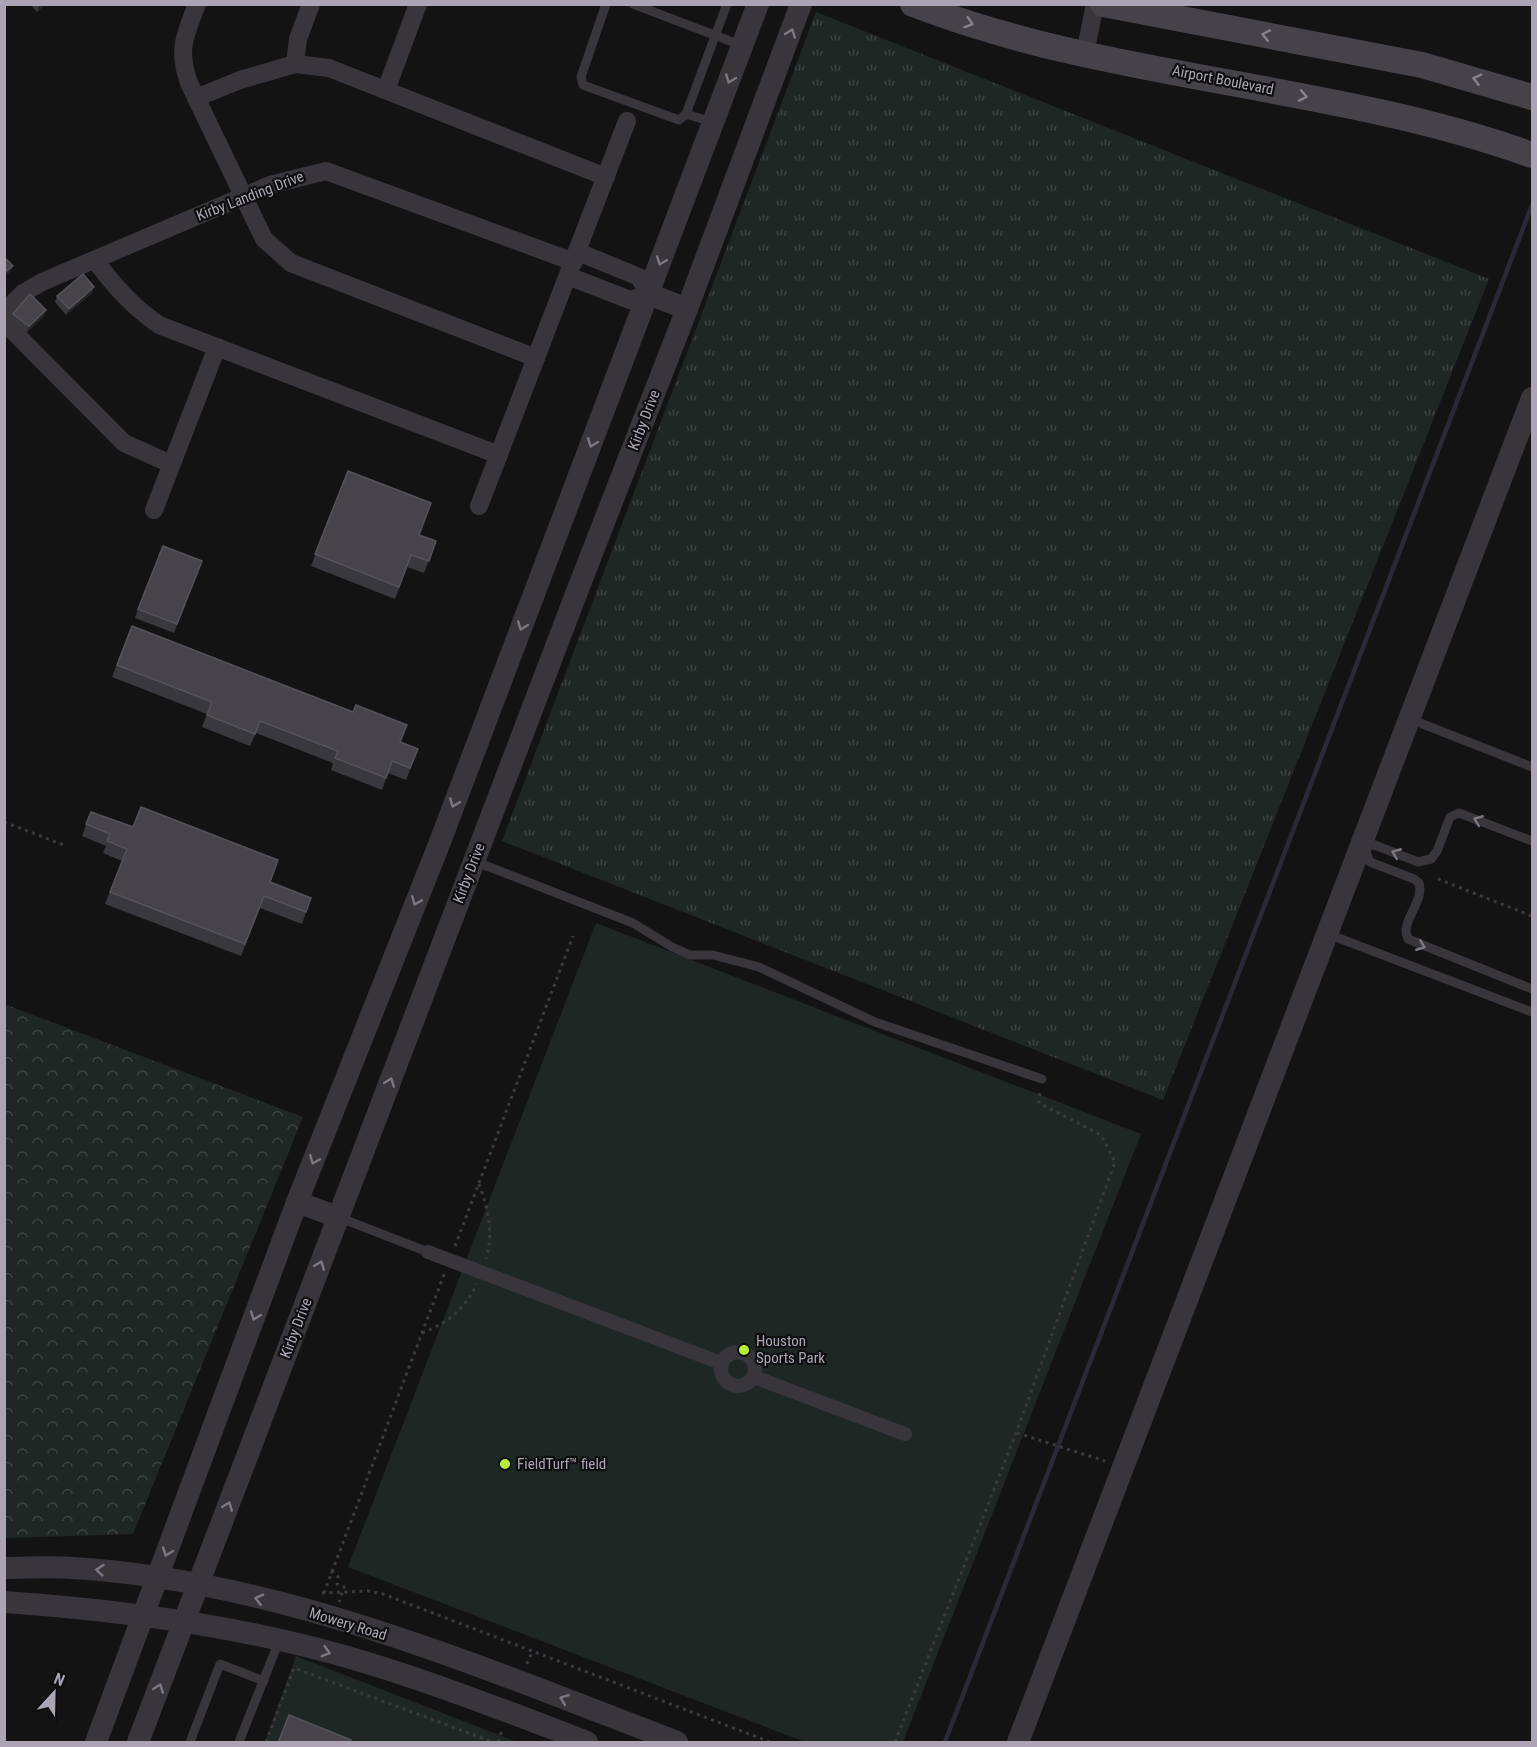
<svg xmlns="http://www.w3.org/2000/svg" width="1537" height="1747" font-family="'Roboto Condensed',sans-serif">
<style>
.grass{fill:url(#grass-tufts)}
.forest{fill:url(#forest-crowns)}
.garden{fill:#1f2725}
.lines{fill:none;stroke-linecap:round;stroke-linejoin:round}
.stream{stroke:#2a2938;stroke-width:4.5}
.path{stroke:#3c3a40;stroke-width:3;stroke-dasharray:3 4.5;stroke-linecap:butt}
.service{stroke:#38363b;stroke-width:9}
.pedestrian{stroke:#38363b;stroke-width:14}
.minor{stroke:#38363b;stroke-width:18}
.tertiary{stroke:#38363b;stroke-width:22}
.secondary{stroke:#454249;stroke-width:26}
.wall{fill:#39383c}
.shaded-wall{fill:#252427}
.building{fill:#464449;stroke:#55535a;stroke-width:1.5}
.oneway{stroke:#87828f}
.oneway2{stroke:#7c7884}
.poi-dot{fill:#b7ef30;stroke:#0f0e0f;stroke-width:2}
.labels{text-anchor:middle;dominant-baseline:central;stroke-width:4.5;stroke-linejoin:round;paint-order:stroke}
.street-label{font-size:15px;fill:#aaa4b5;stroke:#0f0e0f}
.poi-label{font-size:15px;fill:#aaa4b5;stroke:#0f0e0f;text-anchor:start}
</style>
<defs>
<pattern id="grass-tufts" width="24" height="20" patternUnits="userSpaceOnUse" patternTransform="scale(1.5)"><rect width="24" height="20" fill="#1f2725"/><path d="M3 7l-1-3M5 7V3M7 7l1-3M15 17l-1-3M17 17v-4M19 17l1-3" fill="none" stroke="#3d4342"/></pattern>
<pattern id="forest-crowns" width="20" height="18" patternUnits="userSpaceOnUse" patternTransform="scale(1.5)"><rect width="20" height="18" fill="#1f2725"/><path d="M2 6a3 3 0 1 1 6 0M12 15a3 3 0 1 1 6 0" fill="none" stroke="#3d4342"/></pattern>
</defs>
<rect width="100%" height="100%" fill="#141314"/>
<path class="grass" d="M816 12 1489 279 1163 1100 502 841Z"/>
<path class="forest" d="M4 1004 303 1117 133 1534 5 1538Z"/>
<g class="garden">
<path d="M596 923 1141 1134 903 1742H805L348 1567Z"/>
<path d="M296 1656 517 1742H265Z"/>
</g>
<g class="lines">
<path class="stream" d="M945 1742 1532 205"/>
<g class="path">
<path d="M4 822 64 845"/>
<path d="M1438 879 1532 916"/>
<path d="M479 1184C488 1208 494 1233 486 1259"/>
<path d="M455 1246 573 936"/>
<path d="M422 1333C449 1322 463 1311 477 1284"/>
<path d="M1017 1433 1105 1461"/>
<path d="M331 1571 338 1577 337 1584 344 1587 339 1602"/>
<path d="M322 1593 368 1591 383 1594 770 1742"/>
<path d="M324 1593 445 1272"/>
<path d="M527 1664 532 1652"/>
<path d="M266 1742 294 1668 493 1742"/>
<path d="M498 1742 502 1730"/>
<path d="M895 1742 1016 1433 1115 1162 1101 1135 1039 1103 1040 1090"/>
</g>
<g class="service">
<path d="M606 4 581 77 583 85 679 120 686 114 712 122"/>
<path d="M633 4 743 46"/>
<path d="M686 114 727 4"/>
<path d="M1410 719 1532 767"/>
<path d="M1361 849 1365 850 1370 862 1414 879 1419 883C1425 902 1399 922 1408 939L1532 989"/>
<path d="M1365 850 1372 844 1418 862 1431 859 1437 851 1450 817 1459 813 1532 841"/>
<path d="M474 861 633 923 672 947 690 955H713L759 967 875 1022 1042 1079"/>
<path d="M1328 934 1532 1012"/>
<path d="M338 1217 428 1252"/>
<path d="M190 1742 220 1664 264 1681"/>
<path d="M239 1742 279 1641"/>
</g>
<g class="pedestrian">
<path d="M428 1252 721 1363"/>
<circle cx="738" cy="1369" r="17"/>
<path d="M754 1377 905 1434"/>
</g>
<g class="minor">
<path d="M197 4C185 36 177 49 189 83L264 239 291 263 536 358"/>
<path d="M1085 53 1095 4"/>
<path d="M295 64 298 39 311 4"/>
<path d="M386 90 418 4"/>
<path d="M196 98 240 80 295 64 329 68 606 177"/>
<path d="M95 260C114 286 132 306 159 325L499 455"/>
<path d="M568 276 630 300 649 294 639 277 578 252"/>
<path d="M4 312 23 293 42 282 270 185 326 171 574 262"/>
<path d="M4 322 124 443 171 464"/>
<path d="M479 506 627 121"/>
<path d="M154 510 217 347"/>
</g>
<g class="tertiary">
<path d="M649 294 687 309"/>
<path d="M297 1202 338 1217"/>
<path d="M4 1568C27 1568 50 1566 73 1568 283 1581 483 1668 677 1742"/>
<path d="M4 1602C105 1609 204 1621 302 1645 400 1669 493 1706 587 1742"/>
<path d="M96 1742 297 1202 438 847 758 4"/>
<path d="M138 1742 578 589 687 309 801 4"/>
<path d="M1018 1742 1532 398"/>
</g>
<g class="secondary">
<path d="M913 4C1112 81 1332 83 1532 155"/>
<path d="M1103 4 1422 65 1532 97"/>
</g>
</g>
<g class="wall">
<path d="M30 4H46L37 12Z"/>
<path d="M92 293 66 315 55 302 57 296Z"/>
<path d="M13 314 44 316 27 332 11 320Z"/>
<path d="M348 471 419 535 436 541 424 573 407 567 395 599 311 566Z"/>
<path d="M202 561 174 633 135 618 138 609Z"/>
<path d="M132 626 418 749 406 780 388 773 382 790 331 770 333 763 256 733 250 746 202 727 207 714 112 677Z"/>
<path d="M91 812 311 898 302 924 260 908 241 956 105 904 122 861 103 853 106 846 82 836Z"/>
</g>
<g class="shaded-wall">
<path d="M42 4H46L37 12 39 6Z"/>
<path d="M13 266 10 272 4 277V273Z"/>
<path d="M94 287 92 293 66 315 69 309Z"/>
<path d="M46 310 44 316 27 332 29 326Z"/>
</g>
<g class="building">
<path d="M4 257 13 266 4 273Z"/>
<path d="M83 274 94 287 69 309 57 296Z"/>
<path d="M30 294 46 310 29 326 13 314Z"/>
<path d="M348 471 431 503 419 535 436 541 429 561 411 555 399 587 315 554Z"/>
<path d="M163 546 202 561 177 624 138 609Z"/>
<path d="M132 626 353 712 356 705 407 725 400 742 418 749 410 768 392 761 386 778 335 758 338 751 260 721 255 734 207 715 212 702 117 665Z"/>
<path d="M141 807 278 860 270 882 311 898 306 912 264 896 245 944 110 892 127 849 107 841 110 834 86 824 91 812 133 827Z"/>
<path d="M289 1715 351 1740 350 1743H278Z"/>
</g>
<defs><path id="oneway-chevron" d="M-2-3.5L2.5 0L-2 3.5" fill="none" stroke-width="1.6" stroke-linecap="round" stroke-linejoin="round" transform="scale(1.5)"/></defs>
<g class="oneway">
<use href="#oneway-chevron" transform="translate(969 23) rotate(17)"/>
<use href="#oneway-chevron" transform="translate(1266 35) rotate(-169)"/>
<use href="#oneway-chevron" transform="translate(1477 79) rotate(-165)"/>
<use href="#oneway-chevron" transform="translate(1303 96) rotate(11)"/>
</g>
<g class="oneway2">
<use href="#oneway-chevron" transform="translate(791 33) rotate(-70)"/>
<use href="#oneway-chevron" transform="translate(730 79) rotate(111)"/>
<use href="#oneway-chevron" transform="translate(661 261) rotate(111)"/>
<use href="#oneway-chevron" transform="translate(592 443) rotate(111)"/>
<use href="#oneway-chevron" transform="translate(522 626) rotate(111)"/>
<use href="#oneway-chevron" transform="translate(454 803) rotate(111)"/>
<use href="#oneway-chevron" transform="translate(1478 820) rotate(-158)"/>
<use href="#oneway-chevron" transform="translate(1396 853) rotate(-158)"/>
<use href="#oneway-chevron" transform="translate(416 901) rotate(112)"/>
<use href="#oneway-chevron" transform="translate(1421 946) rotate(22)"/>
<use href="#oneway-chevron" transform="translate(390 1082) rotate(-69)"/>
<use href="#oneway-chevron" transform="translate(314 1160) rotate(112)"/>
<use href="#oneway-chevron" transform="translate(320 1265) rotate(-69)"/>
<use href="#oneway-chevron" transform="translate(255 1316) rotate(110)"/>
<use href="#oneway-chevron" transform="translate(228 1506) rotate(-69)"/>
<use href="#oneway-chevron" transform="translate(167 1552) rotate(110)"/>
<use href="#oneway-chevron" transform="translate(100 1570) rotate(-174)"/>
<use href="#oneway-chevron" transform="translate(259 1599) rotate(-166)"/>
<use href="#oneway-chevron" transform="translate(326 1652) rotate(16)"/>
<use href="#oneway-chevron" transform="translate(159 1688) rotate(-69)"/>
<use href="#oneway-chevron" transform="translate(564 1699) rotate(-159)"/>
</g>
<g class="poi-dot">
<circle cx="744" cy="1350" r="6"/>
<circle cx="505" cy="1464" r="6"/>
</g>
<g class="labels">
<g class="street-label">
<text transform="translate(1223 80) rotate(11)">Airport Boulevard</text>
<text transform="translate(250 196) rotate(-21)">Kirby Landing Drive</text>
<text transform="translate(644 420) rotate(-69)">Kirby Drive</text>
<text transform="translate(469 873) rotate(-69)">Kirby Drive</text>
<text transform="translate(296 1328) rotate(-69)">Kirby Drive</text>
<text transform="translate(348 1624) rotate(17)">Mowery Road</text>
</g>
<g class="poi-label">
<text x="756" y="1341">Houston<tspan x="756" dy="17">Sports Park</tspan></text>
<text x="517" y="1464">FieldTurf™ field</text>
</g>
</g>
<rect width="1537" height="1747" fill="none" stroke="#aaa4b5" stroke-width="12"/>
<g transform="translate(54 1693) rotate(22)" stroke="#0f0e0f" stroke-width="4.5" paint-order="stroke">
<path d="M0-4.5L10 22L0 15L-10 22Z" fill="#aaa4b5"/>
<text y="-9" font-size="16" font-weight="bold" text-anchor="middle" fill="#aaa4b5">N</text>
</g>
</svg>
